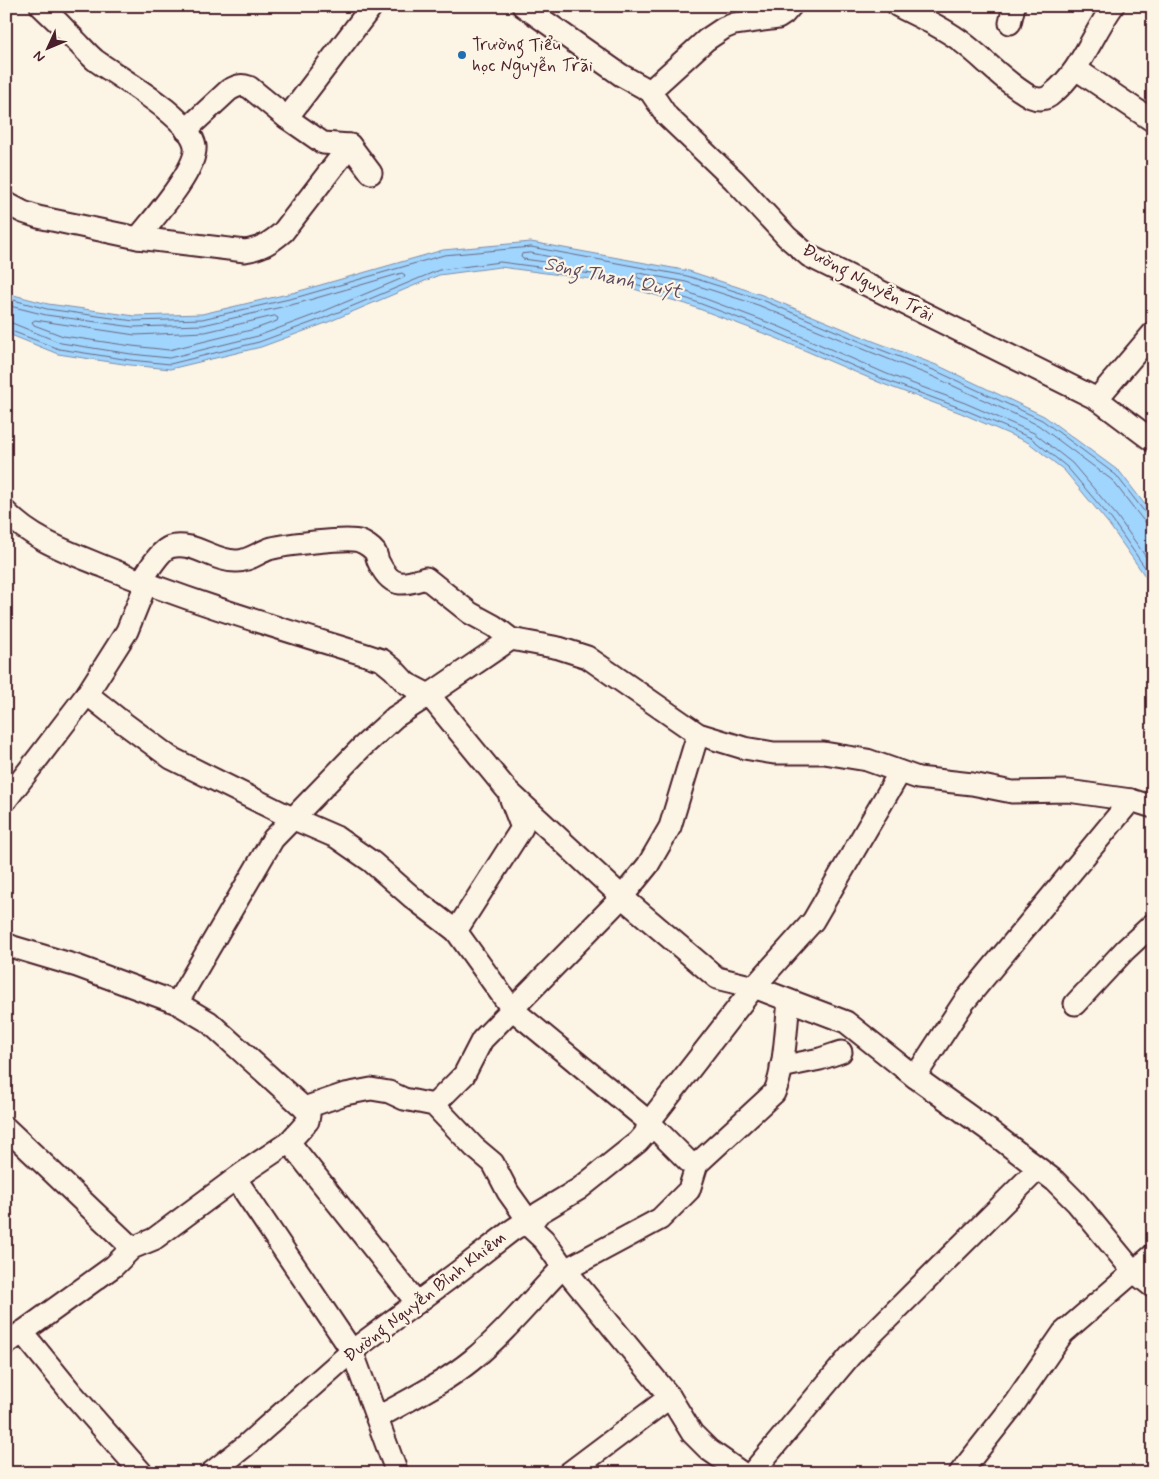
<svg xmlns="http://www.w3.org/2000/svg" width="1159" height="1479" font-family="Mynerve,sans-serif">
<style>
.water{fill:#a0d5fe;stroke:#7e8caa}
.lines{fill:none;stroke-linecap:round;stroke-linejoin:round}
.shore{stroke:#6c687f;stroke-width:1}
.minor-casing{stroke:#4a1f2b;stroke-width:25}
.minor{stroke:#fcf5e5;stroke-width:21}
.poi-dot{fill:#1f6fb2;stroke:#fcf5e5;stroke-width:2}
.labels{text-anchor:middle;dominant-baseline:central;stroke-width:4.5;stroke-linejoin:round;paint-order:stroke}
.poi-label{font-size:18px;fill:#4a1f2b;stroke:#fcf5e5;text-anchor:start}
.street-label{font-size:18px;fill:#4a1f2b;stroke:#fcf5e5}
.water-label{font-size:19px;font-style:italic;fill:#604c60;stroke:#fcf5e5}
</style>
<rect width="100%" height="100%" fill="#fcf5e5"/>
<filter id="ink" filterUnits="userSpaceOnUse"><feTurbulence type="fractalNoise" baseFrequency=".02" numOctaves="2"/><feDisplacementMap in="SourceGraphic" scale="10" xChannelSelector="R" yChannelSelector="G"/><feConvolveMatrix kernelMatrix="1 2 1 2 8 2 1 2 1" color-interpolation-filters="sRGB"/></filter>
<g filter="url(#ink)">
<path class="water" d="M531 242 689 271 762 295 873 341 939 366 1044 416 1120 472 1153 515V590L1145 576 1108 523 1064 470 1029 443 961 413 883 384 776 338 686 304 606 281 500 267 439 275 326 323 261 347 170 369 130 365 58 354 6 333V293L48 304 135 316 202 314 296 292 443 250Z"/>
<g class="lines">
<g class="shore">
<path d="M531 253 561 259 562 262 560 264 523 259 521 257 522 254Z"/>
<path d="M6 298 47 309 134 321 202 319 298 297 444 255 531 247 687 276 760 299 871 346 936 371 1042 420 1116 475 1147 515 1153 517"/>
<path d="M6 305 46 315 133 327 203 325 299 303 402 273 405 275 403 278 322 312 258 336 169 358 131 354 61 343 12 323H6"/>
<path d="M275 316 278 318 277 321 255 329 169 350 132 346 63 336 34 325 32 322 35 320 135 335 205 332Z"/>
<path d="M6 329 59 349 130 360 170 364 259 342 324 318 439 270 500 262 607 276 688 299 778 333 885 380 963 409 1031 438 1067 467 1112 520 1153 579"/>
<path d="M1153 523H1147L1143 520 1112 480 1038 425 934 377 868 351 758 305 686 282 639 273 636 275 638 278 690 293 780 327 887 374 965 403 1034 433 1072 463 1117 516 1153 567"/>
</g>
<defs>
<g id="minor">
<path d="M41 6C53 17 65 29 76 41 82 47 88 54 95 60 118 77 191 118 195 146 198 169 153 219 138 238"/>
<path d="M523 6 621 75 650 91 667 116 734 180 787 237 809 256 1097 399 1153 441"/>
<path d="M898 6C919 17 943 27 962 42 985 59 1005 83 1031 97 1038 100 1046 100 1052 94 1081 71 1092 35 1113 6"/>
<path d="M1010 23 1014 6"/>
<path d="M1076 69 1153 121"/>
<path d="M650 91 706 40 724 28 734 24 778 18 784 14 791 6"/>
<path d="M287 118 372 6"/>
<path d="M186 130 229 90C237 86 240 84 249 87L287 118 323 143 350 145 371 173"/>
<path d="M6 203 23 212 38 217 138 238 245 251C262 248 270 243 283 232L350 145"/>
<path d="M1097 399 1153 333"/>
<path d="M6 512C32 540 71 553 105 567 195 604 289 631 382 660L393 669 406 683 429 695 511 639"/>
<path d="M141 581C148 572 159 551 170 547 193 540 214 562 237 561 248 561 258 553 269 549 281 545 348 537 359 541 365 543 372 548 375 552 377 555 377 560 379 563 383 571 390 582 400 583 408 584 418 580 426 578L470 613 494 626 511 639 559 648 587 657 698 734 744 748 774 753H824L867 760 918 778 972 784 1012 792 1068 791 1131 800 1153 807"/>
<path d="M87 694 121 721 171 758 292 818 336 837 372 862 413 898 456 931 512 1009 649 1122 692 1165 697 1164 774 1093C785 1070 786 1027 789 1001"/>
<path d="M6 800 87 694 127 631 146 584"/>
<path d="M456 931 522 828 510 797"/>
<path d="M6 944 13 947 77 966 177 1003 209 1022 304 1108 309 1115 308 1121 300 1130 289 1142 243 1173 154 1239 132 1248 114 1266 6 1344"/>
<path d="M177 1003 273 839 361 748 395 717 429 695 507 790 622 897 717 978 754 987 846 1022 915 1077 990 1131 1055 1181 1077 1203 1133 1271 1153 1287"/>
<path d="M1075 1004 1125 950 1153 924"/>
<path d="M781 1067 820 1059 841 1052"/>
<path d="M915 1077 964 1002 1131 800"/>
<path d="M434 1105 464 1075 482 1040 622 897 648 865 670 827 698 734"/>
<path d="M304 1108 345 1094 371 1089 389 1092 404 1099 434 1105 474 1147 493 1163 508 1192 523 1213 524 1225"/>
<path d="M6 1128 132 1248"/>
<path d="M289 1142 417 1303"/>
<path d="M236 1179 352 1351 397 1473"/>
<path d="M529 1226 539 1213 579 1189 638 1142 645 1134 649 1122 754 987 813 921 900 772"/>
<path d="M565 1270 660 1219 689 1190 697 1164"/>
<path d="M22 1332 70 1391 142 1473"/>
<path d="M377 1418C408 1400 444 1383 472 1360 505 1333 533 1298 563 1267"/>
<path d="M211 1473 245 1446 352 1351 458 1272 511 1231 517 1227 524 1225 529 1226 544 1240 563 1267 670 1397 692 1433 709 1450 742 1473"/>
<path d="M569 1473 670 1397"/>
<path d="M752 1473 850 1356 1038 1169"/>
<path d="M960 1473 1012 1407 1063 1333 1153 1255"/>
</g>
</defs>
<use href="#minor" class="minor-casing"/>
<use href="#minor" class="minor"/>
</g>
</g>
<circle class="poi-dot" cx="462" cy="55" r="5"/>
<g class="labels">
<g class="poi-label">
<text x="472" y="45">Trường Tiểu<tspan x="472" dy="21">học Nguyễn Trãi</tspan></text>
</g>
<g class="street-label">
<text transform="translate(868 283) rotate(28)">Đường Nguyễn Trãi</text>
<text transform="translate(425 1297) rotate(-38)">Đường Nguyễn Bỉnh Khiêm</text>
</g>
<g class="water-label">
<text transform="translate(613 278) rotate(12)">Sông Thanh Quýt</text>
</g>
</g>
<rect width="1159" height="1479" fill="none" stroke="#fcf5e5" stroke-width="25"/>
<rect x="12" y="12" width="1134" height="1454" fill="none" stroke="#4a1f2b" stroke-width="2" filter="url(#ink)"/>
<g transform="translate(48 48) rotate(226)" stroke="#fcf5e5" stroke-width="4" paint-order="stroke">
<path d="M0-4L9 19L0 12L-9 19Z" fill="#4a1f2b"/>
<text y="-8" font-size="14" font-weight="bold" text-anchor="middle" fill="#4a1f2b">N</text>
</g>
</svg>
